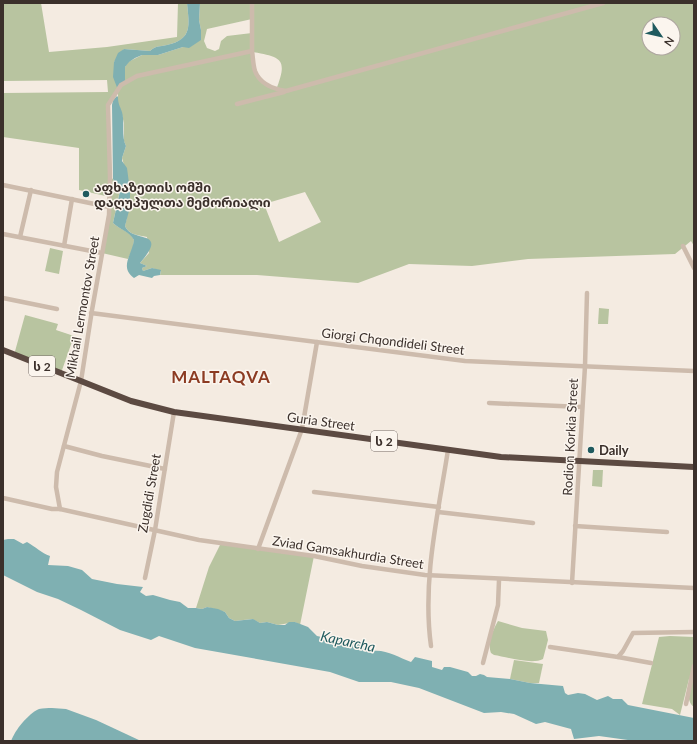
<svg xmlns="http://www.w3.org/2000/svg" width="697" height="744" font-family="Lato,'Noto Sans Georgian',sans-serif">
<style>
.green{fill:#b8c4a0;fill-rule:evenodd}
.water{fill:#7fb0b2}
.lines{fill:none;stroke-linecap:round;stroke-linejoin:round}
.minor{stroke:#cdbbac;stroke-width:4.5}
.highway{stroke:#5c4a42;stroke-width:6}
.poi-dot{fill:#1f5a5e;stroke:#fbf5ee;stroke-width:1.5}
.labels{text-anchor:middle;dominant-baseline:central;stroke-width:3;stroke-linejoin:round;paint-order:stroke}
.shield{fill:#fbf5ee;stroke:#756b66;stroke-width:1}
.shield-label{font-size:12px;font-weight:bold;fill:#3b302b}
.poi-label{font-size:13px;font-weight:bold;fill:#3b302b;stroke:#fbf5ee;text-anchor:start}
.street-label{font-size:13px;fill:#3b302b;stroke:#fbf5ee}
.water-label{font-size:14px;font-style:italic;fill:#1f5a5e;stroke:#fbf5ee}
.district-label{font-size:17px;font-weight:bold;letter-spacing:1px;fill:#8c3b22;stroke:#fbf5ee}
</style>
<rect width="100%" height="100%" fill="#f4ebe1"/>
<g class="green">
<path d="M3 3H41L49 52 107 47 177 37 178 3H187C189 25 193 39 167 45 159 47 157 45 150 51L124 49 114 62V69L125 82V67L128 62 142 55H158L183 47 201 30 199 20 200 3H694V246L691 241 675 254 528 259 472 266 409 264 358 283 257 275H160L161 271 152 268 143 271 142 268 147 266 140 263 149 253 147 237C138 235 129 235 125 226L127 217 124 165 122 158 126 146 124 141V123L121 111 118 104V91L108 105 110 177 113 179 120 190 113 223C120 230 130 231 134 240L133 248 128 259 102 253 110 197 79 190V148L3 137V93L108 92 107 80 3 81ZM252 19V33L227 36 221 41 219 49 215 51 207 48 204 41 207 29ZM649 24H673V48H649ZM252 52C282 57 288 59 276 90 255 76 255 76 252 52ZM305 192 321 222 279 242 264 204Z"/>
<path d="M50 248 63 251 59 274 45 271Z"/>
<path d="M599 308 609 309 608 324H598Z"/>
<path d="M25 315 58 324 56 330 74 336 61 373 14 355Z"/>
<path d="M593 470H603L602 487 592 486Z"/>
<path d="M221 543 314 556 300 625 295 622 278 625 267 622 260 623 252 619 235 621 229 618 225 612 207 607 202 609 196 608 209 567Z"/>
<path d="M498 621 522 628 546 631 548 640 543 659C532 665 507 657 494 655L491 653C487 643 493 630 498 621Z"/>
<path d="M670 636 694 637V707C685 700 690 689 692 680L689 679 680 715 672 709 642 704 659 637Z"/>
<path d="M514 660 543 664 539 683H530L510 679Z"/>
</g>
<g class="water">
<path d="M187 3H200L199 20 201 30V40L189 48 183 47 158 55H142L135 58 129 62 125 67V82L118 90 113 77 114 62 118 53 124 49 150 51C157 45 159 47 167 45 193 39 189 25 187 3Z"/>
<path d="M117 96 118 97C118 104 120 106 122 112 125 123 121 136 126 146L122 158V161L127 168 130 191V207L125 226C132 244 170 228 140 263L147 266 142 268 143 271 152 268 161 270 160 275 154 276 152 278 139 275 134 278C119 267 132 255 134 240 129 231 120 230 113 223L120 191 113 179 112 105 113 100Z"/>
<path d="M8 539H14L23 544 27 542C36 547 41 553 50 556L48 565 68 566 82 570 92 579 117 584 143 587 140 592 146 596 153 595 170 600 180 602 188 608H196L202 609 207 607 218 609 225 612 229 618 235 621 253 619 260 623 267 622 278 625H285L289 622H295L308 627 317 636 340 641 348 644C354 636 365 646 372 651 386 649 398 657 411 662L415 657 432 661V667L442 670 444 667H450L468 672 472 676H476L480 674 484 675 487 677 510 679 530 683 563 686 565 693 568 695 578 693 585 694 597 700 608 696 613 699H622L628 705 694 718V741H635L599 736 574 739 571 729 545 722 536 724 514 714 501 712 484 713 419 688 391 682H359L330 672 195 648 159 636 151 640 120 630 81 610 58 599 37 592 3 575V540Z"/>
<path d="M52 708 66 709 96 720 141 741H11C15 730 28 714 39 709 43 708 48 708 52 708Z"/>
</g>
<g class="lines">
<g class="minor">
<path d="M252 51C253 57 253 65 255 71 260 84 273 89 286 91L603 3"/>
<path d="M237 104 284 92"/>
<path d="M3 185 109 207"/>
<path d="M3 234 102 253"/>
<path d="M20 237 31 190"/>
<path d="M64 246 72 199"/>
<path d="M683 246 694 268"/>
<path d="M3 298 57 309"/>
<path d="M91 313 465 361 694 371"/>
<path d="M489 403 582 407"/>
<path d="M64 446 102 456 165 469"/>
<path d="M314 492 439 507"/>
<path d="M3 498 52 509H60L199 540 314 556 362 566 425 575 694 588"/>
<path d="M60 509 56 487 57 472 81 381 92 310 109 215 110 177 108 105 121 85 137 76 252 51V3"/>
<path d="M438 512 533 523"/>
<path d="M575 526 667 532"/>
<path d="M258 549 302 429 317 342"/>
<path d="M145 578 155 530 174 412"/>
<path d="M572 583 585 366 587 293"/>
<path d="M431 646C422 581 438 514 448 450"/>
<path d="M550 647 618 657 623 651 633 633 694 632"/>
<path d="M618 657 651 663"/>
<path d="M483 663 498 605 499 580"/>
<path d="M686 704 694 666"/>
</g>
<path class="highway" d="M3 350 131 401 174 412 501 457 694 467"/>
</g>
<g class="poi-dot">
<circle cx="86" cy="194" r="4"/>
<circle cx="591" cy="450" r="4"/>
</g>
<g class="labels">
<g class="shield">
<rect x="29" y="356" width="26" height="20" rx="3"/>
<rect x="371" y="431" width="26" height="20" rx="3"/>
</g>
<g class="shield-label">
<text x="42" y="366">ს 2</text>
<text x="384" y="441">ს 2</text>
</g>
<g class="poi-label">
<text x="94" y="187">აფხაზეთის ომში<tspan x="94" dy="15">დაღუპულთა მემორიალი</tspan></text>
<text x="599" y="450">Daily</text>
</g>
<g class="street-label">
<text transform="translate(82 307) rotate(-80)">Mikhail Lermontov Street</text>
<text transform="translate(393 341) rotate(7)">Giorgi Chqondideli Street</text>
<text transform="translate(321 421) rotate(8)">Guria Street</text>
<text transform="translate(570 437) rotate(-87)">Rodion Korkia Street</text>
<text transform="translate(149 493) rotate(-80)">Zugdidi Street</text>
<text transform="translate(348 552) rotate(9)">Zviad Gamsakhurdia Street</text>
</g>
<g class="water-label">
<text transform="translate(348 641) rotate(12)">Kaparcha</text>
</g>
<g class="district-label">
<text x="221" y="376">MALTAQVA</text>
</g>
</g>
<rect width="697" height="744" fill="none" stroke="#3b302b" stroke-width="8"/>
<g transform="translate(661 36) rotate(124)"><circle r="19" fill="#fbf5ee" stroke="#aea6a0"/>
<path d="M0-3L7 15L0 10L-7 15Z" fill="#1f5a5e"/>
<text y="-6" font-size="11" font-weight="bold" text-anchor="middle" fill="#3b302b">N</text>
</g>
</svg>
